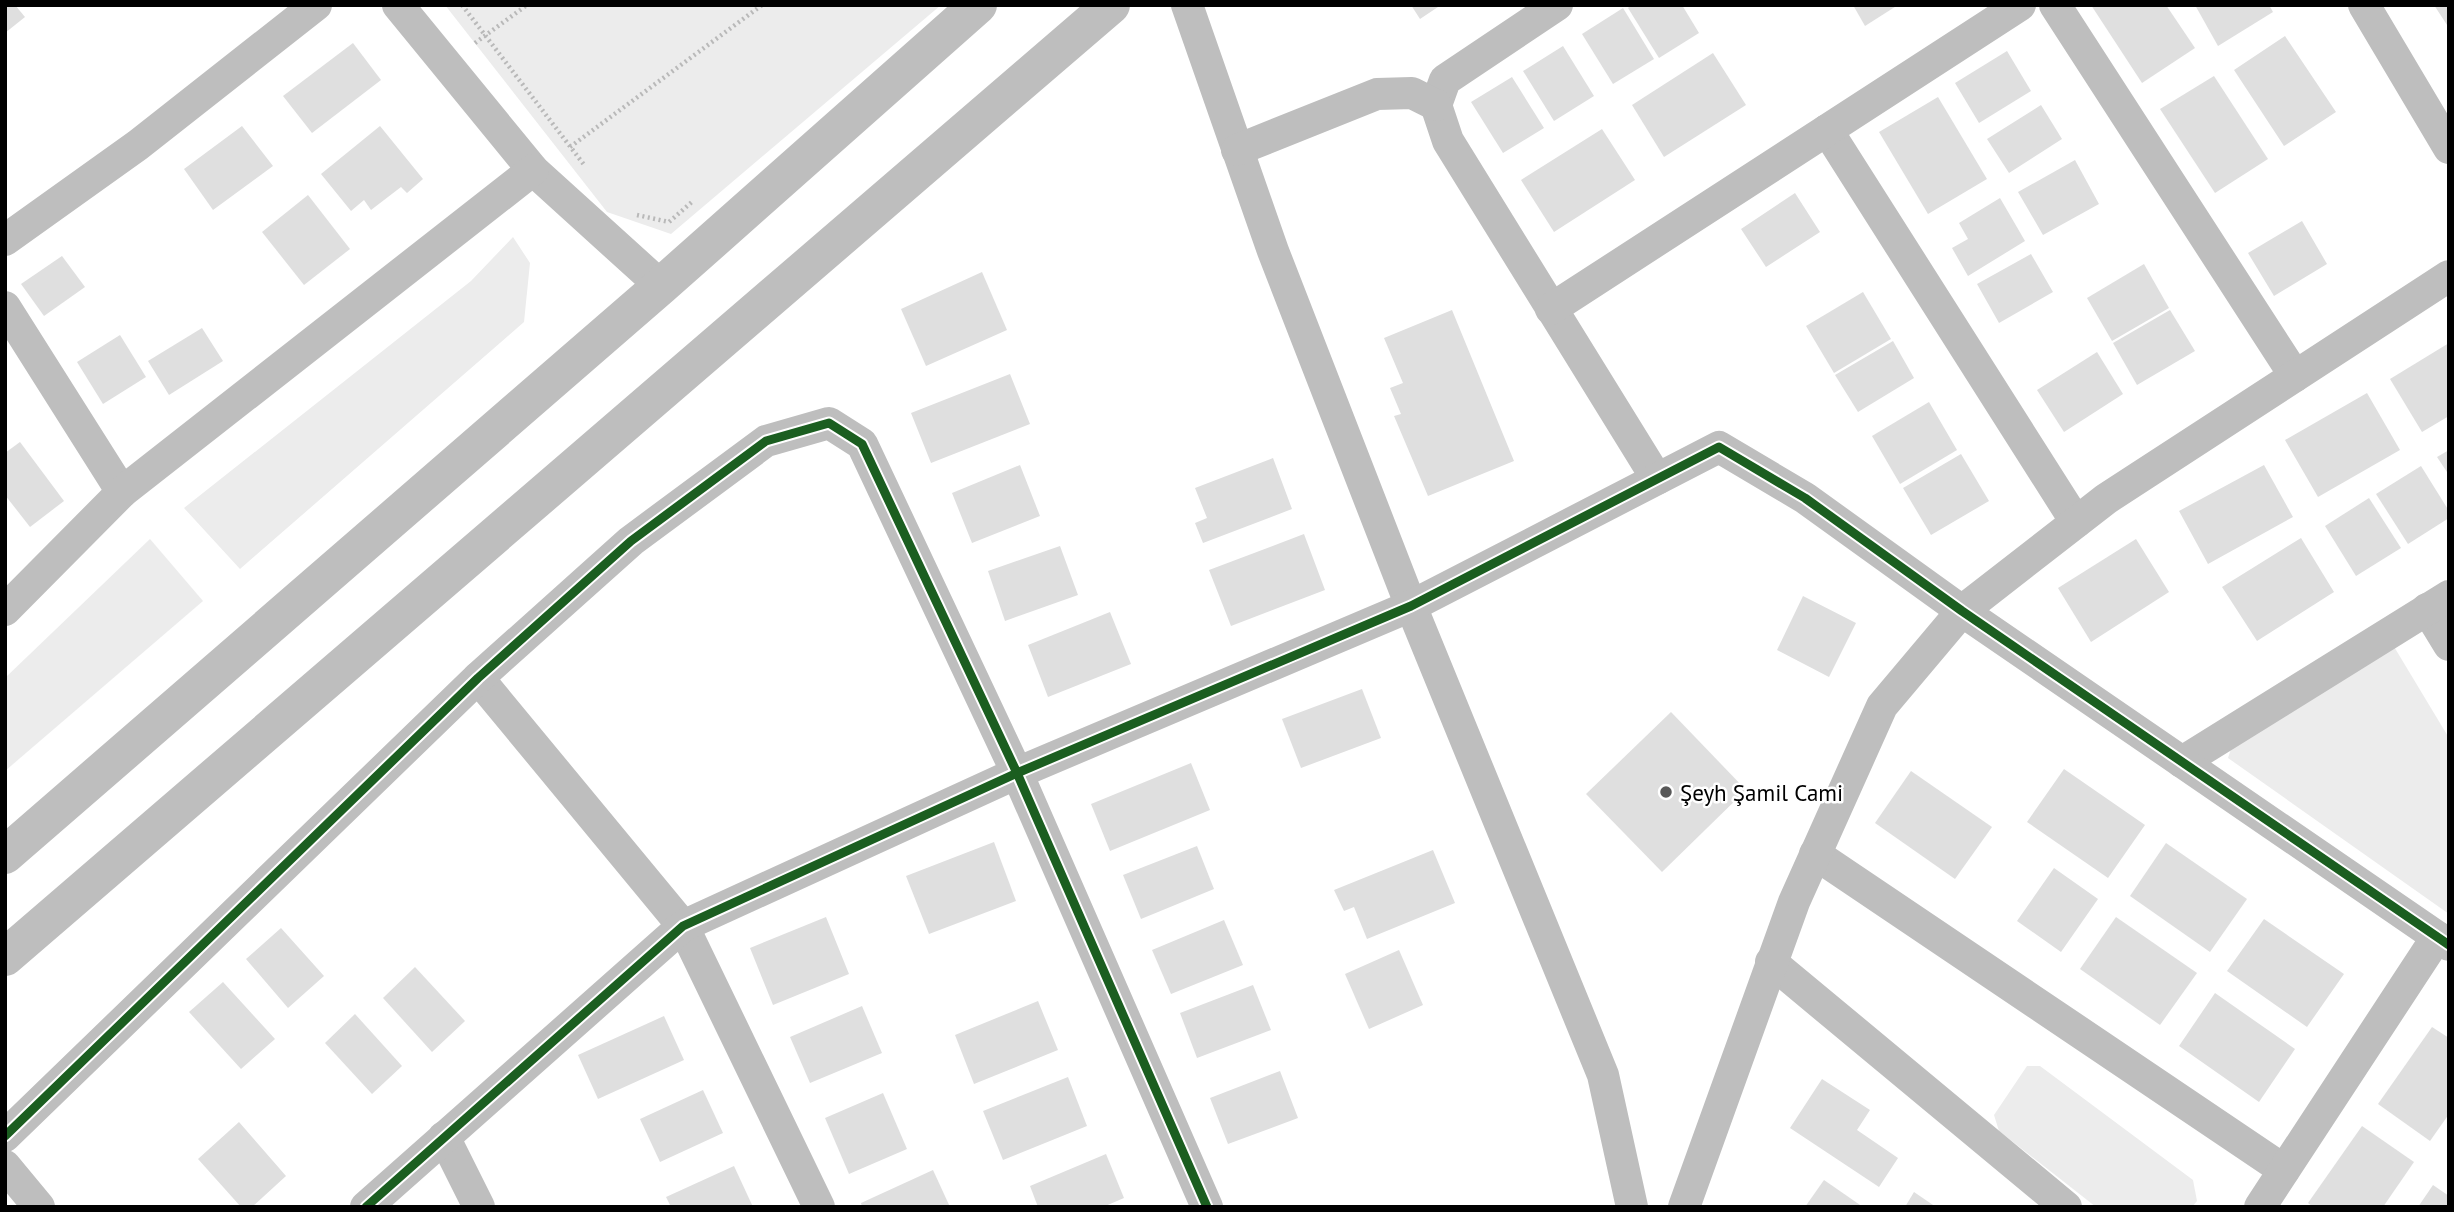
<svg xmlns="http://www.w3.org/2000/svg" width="2454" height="1212" font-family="'PT Sans',sans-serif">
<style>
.green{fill:#ececec}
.building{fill:#dfdfdf}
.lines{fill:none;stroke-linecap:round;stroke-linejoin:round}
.path{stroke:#b9b9b9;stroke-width:4.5;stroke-dasharray:2 3.5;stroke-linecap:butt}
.minor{stroke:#bebebe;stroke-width:32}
.tertiary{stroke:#bebebe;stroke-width:38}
.cycleway-casing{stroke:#fff;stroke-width:13}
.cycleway{stroke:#1b5e20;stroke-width:9}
.poi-dot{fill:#595959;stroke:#fff;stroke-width:2.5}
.labels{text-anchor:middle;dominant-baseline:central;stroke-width:5;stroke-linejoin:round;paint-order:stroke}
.poi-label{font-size:23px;fill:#000;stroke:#fff;text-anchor:start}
</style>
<rect width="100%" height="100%" fill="#fff"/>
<g class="green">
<path d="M445 5H941L671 234 607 212Z"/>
<path d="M513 237 530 263 524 322 240 569 184 508 471 281Z"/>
<path d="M150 539 203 601 5 771V678Z"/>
<path d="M2393 645 2449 738V914L2228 758 2233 743Z"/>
<path d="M2027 1066H2040L2193 1180 2197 1201 2192 1207H2096L1999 1131 1994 1115Z"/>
</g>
<g class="building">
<path d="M5 5H15L25 17 5 33Z"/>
<path d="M1411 5H1441L1420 19Z"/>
<path d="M1631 5H1682L1699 33 1659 58 1628 8Z"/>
<path d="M1853 5H1898L1865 26Z"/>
<path d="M2091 5H2166L2195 48 2142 83Z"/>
<path d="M2195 5H2269L2273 12 2218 46Z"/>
<path d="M2434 5H2449V28Z"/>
<path d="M1623 8 1654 59 1613 84 1582 34Z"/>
<path d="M2285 36 2336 112 2284 146 2234 70Z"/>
<path d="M353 43 381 80 312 133 283 96Z"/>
<path d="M1563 46 1594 96 1554 121 1523 71Z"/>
<path d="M2007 51 2031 91 1979 123 1955 83Z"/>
<path d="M1713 53 1746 105 1664 157 1632 105Z"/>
<path d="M2214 76 2268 159 2215 193 2160 109Z"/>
<path d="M1512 77 1544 128 1503 153 1471 102Z"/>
<path d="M1938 97 1987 179 1928 214 1879 132Z"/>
<path d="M2041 105 2062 139 2009 173 1987 139Z"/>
<path d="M242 126 273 166 213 210 184 169Z"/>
<path d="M380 126 423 179 407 193 401 187 371 210 364 200 351 211 321 174Z"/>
<path d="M1602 129 1635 180 1554 232 1521 180Z"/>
<path d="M2075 160 2099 204 2043 235 2018 192Z"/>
<path d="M1795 193 1820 232 1766 267 1741 229Z"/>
<path d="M308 195 350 249 304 285 262 232Z"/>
<path d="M2000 198 2025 241 1968 276 1952 248 1968 239 1959 223Z"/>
<path d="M2302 221 2327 264 2274 296 2248 253Z"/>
<path d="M2031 254 2053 292 1999 323 1977 284Z"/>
<path d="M62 256 85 287 44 316 21 284Z"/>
<path d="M2144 264 2169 308 2112 341 2087 298Z"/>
<path d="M982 272 1007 330 926 366 901 309Z"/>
<path d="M1863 292 1891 339 1834 373 1806 326Z"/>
<path d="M1452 310 1514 461 1428 496 1394 416 1401 414 1390 388 1403 383 1384 338Z"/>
<path d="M2170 310 2195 351 2137 385 2113 343Z"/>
<path d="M202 328 223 361 169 395 148 361Z"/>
<path d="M120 335 146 377 103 404 77 362Z"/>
<path d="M1893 341 1914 378 1858 412 1835 375Z"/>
<path d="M2449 343V416L2422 432 2390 379Z"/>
<path d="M2097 352 2123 394 2064 432 2037 390Z"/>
<path d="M1010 374 1030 424 931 463 911 413Z"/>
<path d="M2367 393 2400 450 2318 497 2285 440Z"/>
<path d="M1929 402 1957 450 1900 484 1872 436Z"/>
<path d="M20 442 64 501 30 527 5 495V453Z"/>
<path d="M2449 450V475L2437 457Z"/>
<path d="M1961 454 1989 501 1931 535 1903 488Z"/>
<path d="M1273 458 1292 509 1203 543 1195 523 1207 518 1195 488Z"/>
<path d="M1020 465 1040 516 972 543 952 493Z"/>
<path d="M2264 465 2293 517 2208 564 2179 511Z"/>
<path d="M2421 466 2449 511V518L2408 544 2376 494Z"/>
<path d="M2369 498 2401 548 2356 576 2325 526Z"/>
<path d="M1304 534 1325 590 1231 626 1209 570Z"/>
<path d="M2301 538 2334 592 2257 641 2222 587Z"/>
<path d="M2136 539 2169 592 2091 642 2058 588Z"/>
<path d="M1060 546 1078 595 1005 621 988 571Z"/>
<path d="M1803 596 1856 623 1829 677 1777 650Z"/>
<path d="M1110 612 1131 664 1048 697 1028 645Z"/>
<path d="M1362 689 1381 738 1301 768 1282 719Z"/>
<path d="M1671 712 1746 790 1662 872 1586 794Z"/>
<path d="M1191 763 1210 810 1110 851 1091 804Z"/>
<path d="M2064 769 2145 825 2108 878 2027 822Z"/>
<path d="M1911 771 1992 827 1955 879 1875 823Z"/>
<path d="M994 842 1016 901 929 934 906 876Z"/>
<path d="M2166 843 2247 899 2210 952 2130 896Z"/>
<path d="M1197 846 1214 889 1141 919 1123 875Z"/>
<path d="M1433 850 1455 903 1367 939 1354 907 1344 911 1334 890Z"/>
<path d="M2054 868 2098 899 2061 952 2017 921Z"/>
<path d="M826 917 849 974 773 1005 750 948Z"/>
<path d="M2116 917 2197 973 2160 1025 2080 969Z"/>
<path d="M2264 919 2344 974 2307 1027 2227 971Z"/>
<path d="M1224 920 1243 965 1171 994 1152 950Z"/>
<path d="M281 928 324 976 288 1008 246 959Z"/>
<path d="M1399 950 1423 1005 1369 1029 1345 974Z"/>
<path d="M415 967 465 1021 432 1052 383 998Z"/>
<path d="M223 982 275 1039 241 1069 189 1012Z"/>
<path d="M1253 985 1271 1030 1197 1058 1180 1013Z"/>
<path d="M2215 993 2295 1049 2259 1102 2179 1046Z"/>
<path d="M1038 1001 1058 1050 974 1084 955 1035Z"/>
<path d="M862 1006 882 1053 810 1083 790 1037Z"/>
<path d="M355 1014 402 1066 372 1094 325 1043Z"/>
<path d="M664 1016 684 1060 598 1099 578 1055Z"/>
<path d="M2432 1027 2449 1038V1114L2430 1141 2378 1104Z"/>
<path d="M1280 1071 1298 1118 1228 1144 1210 1098Z"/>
<path d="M1068 1077 1087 1126 1003 1160 983 1111Z"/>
<path d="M1822 1079 1870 1110 1857 1130 1898 1158 1879 1187 1790 1128Z"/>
<path d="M703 1090 723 1133 660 1162 640 1119Z"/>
<path d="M883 1093 907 1149 849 1174 825 1118Z"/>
<path d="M239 1122 286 1176 252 1207H241L198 1159Z"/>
<path d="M2362 1126 2414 1162 2383 1207H2313L2308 1203Z"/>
<path d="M1106 1154 1124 1198 1103 1207H1038L1030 1186Z"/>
<path d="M734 1166 753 1207H671L666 1197Z"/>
<path d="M933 1170 950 1207H862L861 1203Z"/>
<path d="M1824 1180 1863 1207H1805Z"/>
<path d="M2433 1185 2449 1196V1207H2418Z"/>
<path d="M1914 1192 1936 1207H1905Z"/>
</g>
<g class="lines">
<g class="path">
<path d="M462 5 585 166"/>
<path d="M475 43 527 5"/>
<path d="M570 147 762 5"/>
<path d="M637 215 669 222 693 201"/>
</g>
<g class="minor">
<path d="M398 5 533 170 661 286"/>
<path d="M1187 5 1273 251 1411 606 1603 1075 1632 1207"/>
<path d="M1557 5 1445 80 1436 105 1448 141 1657 479"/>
<path d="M2055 5 2295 376"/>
<path d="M2364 5 2449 148"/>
<path d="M1827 130 2076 522"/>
<path d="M1237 150 1377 94 1412 93 1436 105"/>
<path d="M5 240 138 145 316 5"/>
<path d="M5 307 122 492"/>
<path d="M1551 309 2020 5"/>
<path d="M2427 609 2449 645"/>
<path d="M5 610 122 492 533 170"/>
<path d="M478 678 683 926 819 1207"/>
<path d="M2182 762 2449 596"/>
<path d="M1815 854 2284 1170"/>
<path d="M1771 962 2066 1207"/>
<path d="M5 1136 478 678 631 541 766 441 829 423 862 444 1017 773 1207 1207"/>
<path d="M444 1137 479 1207"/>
<path d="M5 1166 39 1207"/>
<path d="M366 1207 683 926 1017 773 1411 606 1719 447 1805 498 1962 611 2449 945"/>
<path d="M1684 1207 1794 902 1882 706 1962 611 2106 499 2449 276"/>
<path d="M2260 1207 2437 937"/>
</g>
<g class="tertiary">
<path d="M5 855 661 286 978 5"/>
<path d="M5 957 1111 5"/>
</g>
<defs>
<g id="cycleway">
<path d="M5 1136 478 678 631 541 766 441 829 423 862 444 1017 773 1207 1207"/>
<path d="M366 1207 683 926 1017 773 1411 606 1719 447 1805 498 1962 611 2449 945"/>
</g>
</defs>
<use href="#cycleway" class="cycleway-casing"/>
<use href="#cycleway" class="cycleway"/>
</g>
<circle class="poi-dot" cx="1666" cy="792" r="7"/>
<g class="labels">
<g class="poi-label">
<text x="1680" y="792">Şeyh Şamil Cami</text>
</g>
</g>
<rect width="2454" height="1212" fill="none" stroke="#000000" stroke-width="14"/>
</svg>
